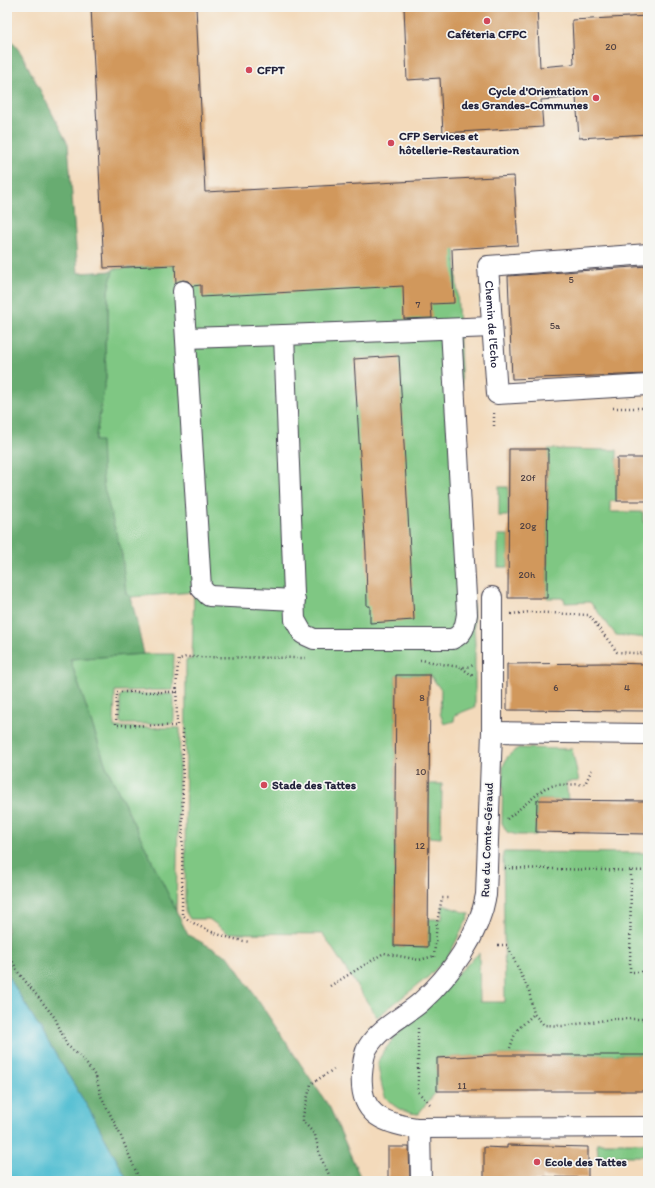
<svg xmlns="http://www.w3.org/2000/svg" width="655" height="1188" font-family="Itim,sans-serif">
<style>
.green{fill:#7fc783;stroke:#50745f}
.forest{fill:#67ac71;stroke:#446756}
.water{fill:#57c0d3;stroke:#3c7187}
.building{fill:#d1985b}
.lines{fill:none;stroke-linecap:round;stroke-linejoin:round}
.minor-casing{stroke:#413e4e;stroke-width:22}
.path{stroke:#413e4e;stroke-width:2.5;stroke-dasharray:1 3;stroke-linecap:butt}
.minor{stroke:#fff;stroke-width:20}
.poi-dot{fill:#d1495b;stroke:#f6f6f2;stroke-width:1.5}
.labels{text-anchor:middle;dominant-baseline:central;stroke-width:3.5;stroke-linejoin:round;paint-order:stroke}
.number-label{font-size:10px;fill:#4e4043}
.poi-label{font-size:12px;font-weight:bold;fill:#22223b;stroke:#f6f6f2;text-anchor:start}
.street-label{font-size:12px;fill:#22223b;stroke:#f6f6f2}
</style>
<rect width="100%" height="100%" fill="#f6f6f2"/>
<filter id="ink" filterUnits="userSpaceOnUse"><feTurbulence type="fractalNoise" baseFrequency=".025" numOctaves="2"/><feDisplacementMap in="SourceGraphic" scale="8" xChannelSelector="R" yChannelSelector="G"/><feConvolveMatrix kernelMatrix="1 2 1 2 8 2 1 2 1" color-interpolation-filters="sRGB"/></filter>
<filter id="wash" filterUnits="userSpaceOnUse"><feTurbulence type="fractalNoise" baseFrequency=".012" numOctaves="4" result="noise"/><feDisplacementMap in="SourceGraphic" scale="16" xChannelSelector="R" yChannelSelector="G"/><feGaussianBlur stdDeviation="0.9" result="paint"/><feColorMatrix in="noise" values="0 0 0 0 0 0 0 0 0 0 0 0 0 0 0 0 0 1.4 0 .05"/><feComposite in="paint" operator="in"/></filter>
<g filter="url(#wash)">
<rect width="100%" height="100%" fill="#f3dabb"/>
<g class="green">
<path d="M455 249 475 644V707L455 715 454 721 444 724 440 713 441 690 430 675H396L394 946 428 947 429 919H442L443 905 470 914 448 957 428 977 377 1017 323 934 228 933 209 919H190L185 911 186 660 192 659 194 592 131 597 126 595 122 555 105 498 101 466 95 441 106 378 105 342 108 332V291L113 269Z"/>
<path d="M548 449 617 450V501H610V512H643V522H648V638L616 635 590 602 565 603 564 598H547Z"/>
<rect x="499" y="487" width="9" height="29"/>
<rect x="498" y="535" width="10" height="32"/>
<path d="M144 654H174L173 690 115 691 114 727 180 728 176 911 106 766 70 659Z"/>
<path d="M122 694H172L174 696V722L172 724H122L120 722V696Z"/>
<path d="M518 748 572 749 579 781 566 782 568 800H537L536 835H517L507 832 502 823 503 766 508 756Z"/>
<path d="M429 784H442L441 838 429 837Z"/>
<path d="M503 852 648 853V1055H491L437 1058V1091L418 1114C404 1113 395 1108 386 1098 383 1094 378 1069 378 1063 380 1045 462 970 479 953L480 1002H505Z"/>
<path d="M597 1143H648V1168L643 1156H598Z"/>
</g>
<path class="forest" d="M7 35 21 53 68 144 78 273 113 271 108 291V332L105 342 106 378 95 441H101L103 484 122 555 126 594 131 597 144 654 70 659 106 766 188 935 229 957 330 1108 362 1181H128L93 1116 7 974Z"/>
<path class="water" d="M7 974 93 1116 128 1181H7Z"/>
<g id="blocks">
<g class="building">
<path d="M91 7H196L205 192 514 176 518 245 452 249 454 303 431 304 432 318 404 319 403 286 201 297V285L193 286 188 281 183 280 176 283 175 265 104 268Z"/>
<path d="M404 7H537L540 67 574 64 572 20 648 16V134L579 138 576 97 541 100 543 127 443 133 440 78 407 80Z"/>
<path d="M648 266V374L512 379 508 276Z"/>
<path d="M399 356 414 620 370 623V606H367L366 553 354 359Z"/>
<path d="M509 449H548L547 598H508Z"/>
<rect x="617" y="458" width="31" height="43"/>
<path d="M606 663 648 664V711L507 710V664Z"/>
<path d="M396 675H430L428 947 394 946Z"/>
<path d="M537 800 648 801V834L536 832Z"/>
<path d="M491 1055H648V1091H437V1058Z"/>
<path d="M507 1145 588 1147V1178L542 1177V1181H484V1147L507 1148Z"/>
<path d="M388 1147H409L410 1181H388Z"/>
</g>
</g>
</g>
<g filter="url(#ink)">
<use href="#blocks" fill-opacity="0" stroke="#413e4e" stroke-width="1"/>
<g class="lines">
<defs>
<g id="minor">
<path id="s1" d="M648 254 488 266 497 394 648 385"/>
<path d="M183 291 201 588 209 596 295 600"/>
<path d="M451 329 467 614C465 627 464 634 452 639H314L303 634 295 620 284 335 492 327"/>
<path d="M186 338 284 335"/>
<path d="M492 597V732L486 895C479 935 451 975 421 1002 404 1017 380 1027 368 1047 363 1055 363 1065 362 1074 359 1113 381 1123 416 1128L648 1127"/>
<path d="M492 732 648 734"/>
<path d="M420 1128 421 1181"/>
</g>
</defs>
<use href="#minor" class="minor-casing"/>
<g class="path">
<path d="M613 408H648"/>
<path d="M494 430V411"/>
<path d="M511 614 530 612 589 615 617 652 648 654"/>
<path d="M420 660C433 661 463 671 473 665"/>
<path d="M462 668 473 676"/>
<path d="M178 692H117L116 725 177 726C177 704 175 680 179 659L186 657 307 658"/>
<path d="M183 729 182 914C196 929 229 939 250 942"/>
<path d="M507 819 545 788 555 785 585 784 592 769"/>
<path d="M505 868 648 871"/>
<path d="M631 871 630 972H648"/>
<path d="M498 945H507L529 991 534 1014 544 1025 562 1026 614 1019H648"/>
<path d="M7 951 18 972 55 1018 67 1045 83 1059 96 1077 101 1096 120 1134 140 1181"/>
<path d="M434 957 437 922 442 898H448"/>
<path d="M330 986 384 953 419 960 434 956"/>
<path d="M418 1028V1092L430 1104"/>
<path d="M510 1048 516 1031 534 1014"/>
<path d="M332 1181 320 1156 315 1135 303 1121V1115L311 1084 334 1069"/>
</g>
<use href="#minor" class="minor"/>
</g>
</g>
<g class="poi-dot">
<circle cx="487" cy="21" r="4"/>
<circle cx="249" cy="70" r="4"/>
<circle cx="596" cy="98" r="4"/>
<circle cx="391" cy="143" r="4"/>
<circle cx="264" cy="785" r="4"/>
<circle cx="537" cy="1162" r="4"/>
</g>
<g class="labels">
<g class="number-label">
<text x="611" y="46">20</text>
<text x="571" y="279">5</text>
<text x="418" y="304">7</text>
<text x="555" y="325">5a</text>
<text x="528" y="477">20f</text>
<text x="528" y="525">20g</text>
<text x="527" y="574">20h</text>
<text x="556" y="687">6</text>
<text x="627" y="687">4</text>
<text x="422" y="697">8</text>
<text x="421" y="771">10</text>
<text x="420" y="845">12</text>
<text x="462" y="1085">11</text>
</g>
<g class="poi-label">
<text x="487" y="34" text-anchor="middle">Caféteria CFPC</text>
<text x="257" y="70">CFPT</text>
<text x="588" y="91" text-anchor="end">Cycle d'Orientation<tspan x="588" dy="14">des Grandes-Communes</tspan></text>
<text x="399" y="136">CFP Services et<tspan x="399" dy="14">hôtellerie-Restauration</tspan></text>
<text x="272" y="785">Stade des Tattes</text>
<text x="545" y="1162">Ecole des Tattes</text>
</g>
<g class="street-label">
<text stroke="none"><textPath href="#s1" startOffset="219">Chemin de l'Echo</textPath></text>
<text transform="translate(487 840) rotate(-88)">Rue du Comte-Géraud</text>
</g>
</g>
<rect width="655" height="1188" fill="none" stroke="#f6f6f2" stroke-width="24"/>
</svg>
